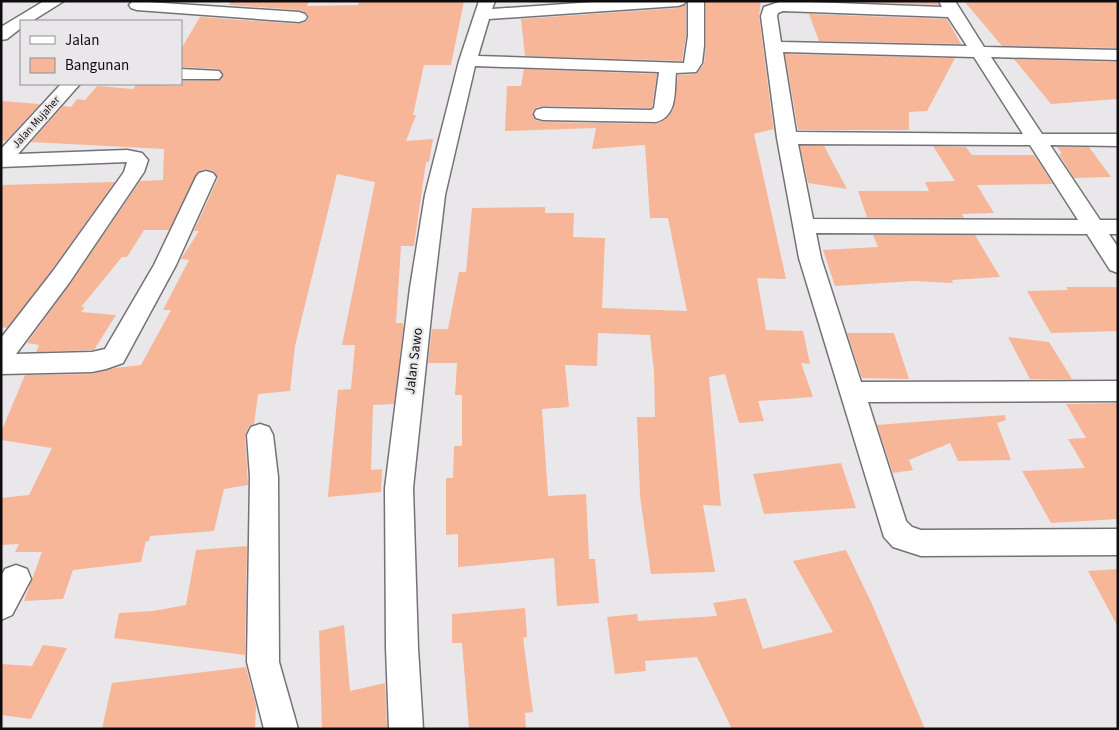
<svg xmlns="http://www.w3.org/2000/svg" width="1119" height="730" font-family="'Source Sans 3',sans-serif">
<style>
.building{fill:#f6b697}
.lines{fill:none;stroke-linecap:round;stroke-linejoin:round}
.street-casing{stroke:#757276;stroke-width:3}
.street{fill:#fff;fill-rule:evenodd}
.labels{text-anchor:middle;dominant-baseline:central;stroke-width:4.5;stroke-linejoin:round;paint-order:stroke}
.far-street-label{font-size:11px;fill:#0e0c0e;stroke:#eae7eb}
.street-label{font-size:14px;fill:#0e0c0e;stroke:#eae7eb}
</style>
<rect width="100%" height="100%" fill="#eae7eb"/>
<g class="building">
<path d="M231 1H309L307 6 358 5 359 1H464L451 65H424L413 115H416L406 141 433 139 429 162H426L414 246H401L396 323H403V329L394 404 373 405 371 470 382 469 381 492 328 497 338 390 351 389 355 345H342L375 182 337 174 295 346 290 391 258 394 254 424 249 426 245 435 248 485 224 489 214 531 150 536 149 541H146L141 562 73 570 63 599 24 601 42 552H15L19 544 1 545V498L29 495 52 448 1 440V432L25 375 92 374 115 368 141 365 171 310H163L189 260 181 259 199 231H194L218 178 214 171 205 169 198 172 169 230H144L127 257H122L81 307H85L81 312 116 315 94 350 36 352 39 345 27 343 70 284 140 181 163 180 164 149 31 142 63 106 71 107 77 99 85 100 97 86 133 89 137 84 181 86V81L220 80 224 75 219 69 181 67V49L200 17 299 24 306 22 309 18 307 13 300 10 229 5Z"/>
<path d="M761 1 759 16 774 132 773 129 754 134 786 279 757 278 766 330 803 331 810 364 801 363 813 397 758 401 764 421 739 423 725 374 709 377 721 506 703 505 715 572 651 574 640 496 637 417H655L654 372 650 335 598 333 597 366 565 365 569 407 542 409 548 496 586 494 589 559H595L599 603 557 606 554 558 458 567V534L446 535V478H453L454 446H462V395H455L457 363H428L432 329H448L459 272H466L472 208 545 207V213H574L573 237 605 238 602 308 687 311 668 218H650L645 145 592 149 596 128 505 131 507 86H521L524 69 657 74 652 107 650 108 543 106 535 108 532 113 535 120 543 122 657 124 664 120 673 109 678 75 696 74 704 64 706 46V2Z"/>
<path d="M839 1H937L939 5Z"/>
<path d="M964 1H1118V48L1002 46Z"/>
<path d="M686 4V36L682 61 525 56 521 19 678 8Z"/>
<path d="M809 14 947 19 961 44 819 41Z"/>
<path d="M785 54 955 58 927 111 909 112V130H798Z"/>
<path d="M1014 59 1118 62V99L1051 104Z"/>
<path d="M1 101 40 104 6 141 1 140Z"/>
<path d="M800 146H824L847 189 808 183Z"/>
<path d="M933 146 966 147 972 155H1034L1053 184 977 185 994 213 962 214 964 218 867 217 858 191H929L925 182 955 181Z"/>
<path d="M1057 147H1089L1111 177 1074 178 1059 154H1062Z"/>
<path d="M115 182 52 270 7 328 1 327V185Z"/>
<path d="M873 235H975L1000 277 952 280 953 283 913 281 835 286 823 250 878 247Z"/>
<path d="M1066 287H1118V331L1051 333 1027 291 1068 290Z"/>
<path d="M847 333H894L909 379 862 378Z"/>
<path d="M1008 337 1049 342 1072 379H1030Z"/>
<path d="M1118 403V519L1051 523 1022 471 1085 468 1068 439 1086 438 1066 404Z"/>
<path d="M1005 415 1006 420 997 423 1011 460 958 461 950 443 909 460 913 470 893 473 877 425Z"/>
<path d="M841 463 856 508 764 514 753 474Z"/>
<path d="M247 546 245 655 114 638 119 613 153 611 186 605 196 550Z"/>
<path d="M846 550 872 604 925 729H732L697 657 645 661 646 671 615 674 607 617 637 614 638 621 717 616 713 603 746 598 763 649 833 632 793 561Z"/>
<path d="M1118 569V627L1088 571Z"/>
<path d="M525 608 527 637 523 638 533 712 525 713 526 729H469L462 643H452V614Z"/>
<path d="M344 625 350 691 385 683 387 729H322L319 631Z"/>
<path d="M43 645 67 648 31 719 1 715V664L32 666Z"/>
<path d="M246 667 256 706 255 729H102L112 683Z"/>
</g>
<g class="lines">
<defs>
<g id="street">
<path d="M44 1H64L32 21H21V28L7 39 1 40V27Z"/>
<path d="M133 1 299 12 305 14 307 17 305 20 299 22 137 10 131 8 129 5Z"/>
<path d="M479 1H495L492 9 608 1H686L684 4 678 6 489 19 478 56 684 63 688 36V1H704V46L702 63 696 72 676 73C674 91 678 116 656 122L543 120 536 118 534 114 536 110 543 108 651 110 654 108 659 72 475 66 445 195 434 288 413 488 418 648 423 729H389L386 648 385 488 410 288 425 195 459 61Z"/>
<path d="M782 1 942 7 939 1H955L984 47 1118 50V60L991 57 1042 134H1118V146L1050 145 1100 220H1118V234H1109L1118 247V273L1110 270 1087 234 816 233 821 258 861 382 1118 381V401L868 402 906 521 912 527 921 530 1118 529V555L921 556 893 547 884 537 799 258 777 138 761 16 764 7ZM783 11 948 17 967 46 781 42 777 16 778 13ZM783 52 974 57 1023 134 796 132ZM798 144 1030 145 1078 220 813 219Z"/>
<path d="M181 69 219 71 222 75 219 79H181Z"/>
<path d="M61 84H80L18 154 127 150 142 153 148 160 144 172 69 283 16 354 92 352 105 349 154 265 196 177 199 173 206 171 213 173 216 177 176 265 123 363 106 369 92 372 1 374V338L53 271 124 172 127 162 1 167V149Z"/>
<path d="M260 424 269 427 273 435 278 477 279 662 298 729H264L247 662 250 477 247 435 251 427Z"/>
<path d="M16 565 27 569 31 579 12 615 1 620V576L5 569Z"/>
</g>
</defs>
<use href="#street" class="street-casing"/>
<use href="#street" class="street"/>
</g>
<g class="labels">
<g class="far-street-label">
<text transform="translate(36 122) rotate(-48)">Jalan Mujaher</text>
</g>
<g class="street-label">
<text transform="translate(414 361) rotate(-83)">Jalan Sawo</text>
</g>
</g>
<rect width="1119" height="730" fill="none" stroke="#0e0c0e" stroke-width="5"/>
<rect x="20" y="20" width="162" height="65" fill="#eae7eb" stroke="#928f93"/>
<rect x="30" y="36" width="25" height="8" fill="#ffffff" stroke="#928f93"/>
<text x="65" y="45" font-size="15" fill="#0e0c0e">Jalan</text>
<rect x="30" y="58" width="25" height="15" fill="#f6b697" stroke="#928f93"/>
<text x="65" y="70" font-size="15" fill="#0e0c0e">Bangunan</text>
</svg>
